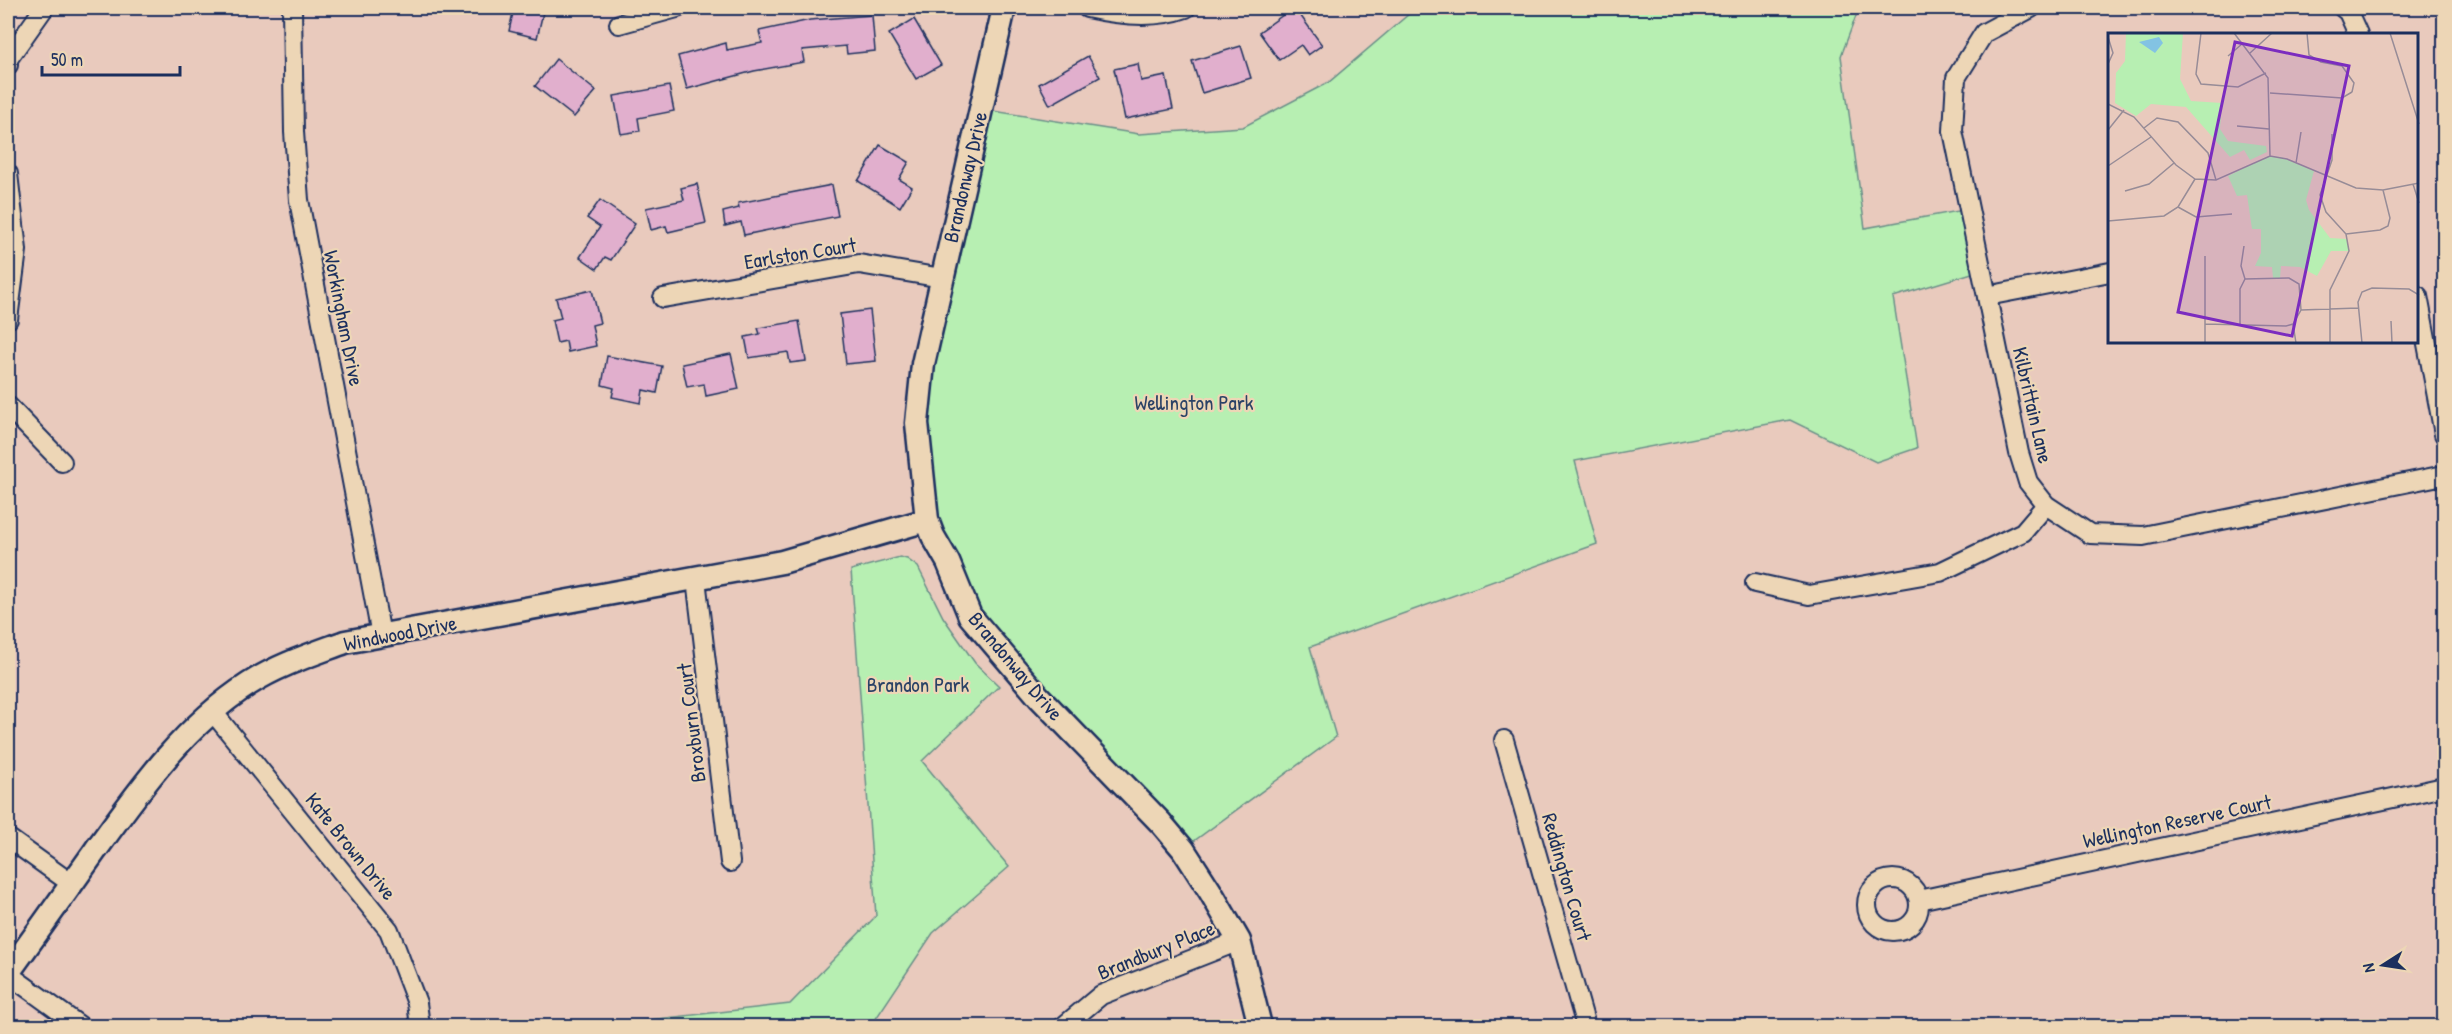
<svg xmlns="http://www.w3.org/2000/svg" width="2452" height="1034" font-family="'Patrick Hand',sans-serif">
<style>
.park{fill:#b7efb2;stroke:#698f88;stroke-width:1.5}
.building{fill:#e1afcd;stroke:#1b2f5e;stroke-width:1.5}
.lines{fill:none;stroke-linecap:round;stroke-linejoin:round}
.minor-casing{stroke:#1b2f5e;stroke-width:22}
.tertiary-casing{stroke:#1b2f5e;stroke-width:27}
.minor{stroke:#edd6b6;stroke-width:18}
.tertiary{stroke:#edd6b6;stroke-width:22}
.labels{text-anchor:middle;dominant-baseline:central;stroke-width:4.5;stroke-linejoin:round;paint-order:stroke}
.street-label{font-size:21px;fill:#1b2f5e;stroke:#edd6b6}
.park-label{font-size:21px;fill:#2b4266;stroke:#edd6b6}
.inset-road{fill:none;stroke:#978c97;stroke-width:1.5}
.view{fill:#7b2cbf;fill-opacity:0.15;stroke:#7b2cbf;stroke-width:3}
.inset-edge{fill:none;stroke:#1b2f5e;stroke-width:3}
</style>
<rect width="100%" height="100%" fill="#e9cabd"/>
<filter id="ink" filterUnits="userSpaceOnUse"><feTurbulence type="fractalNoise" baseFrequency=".0167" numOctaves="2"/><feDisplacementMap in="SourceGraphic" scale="12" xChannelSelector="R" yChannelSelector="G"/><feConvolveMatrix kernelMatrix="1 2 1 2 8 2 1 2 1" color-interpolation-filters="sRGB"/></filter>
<g filter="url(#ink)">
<g class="park">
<path d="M1416 8H1859L1841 56 1865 228 1969 209 1982 270 1893 297 1917 448 1876 462 1790 420 1575 461 1597 544 1310 647 1336 737 1183 849 970 616 933 536 917 423 981 109 1139 134 1243 127 1329 82Z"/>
<path d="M900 557 907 559 918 567 943 617 975 663 999 686 922 761 1009 867 933 933 871 1026H595L790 1004 876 916 851 570Z"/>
</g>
<g class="building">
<path d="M514 8H544L537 38 509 31Z"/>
<path d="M1293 8H1295L1322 45 1308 55 1301 45 1279 60 1259 32Z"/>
<path d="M872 15 875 51 847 54 846 46 802 50 804 62 754 71 687 89 678 56 726 43 727 50 762 43 759 31 810 20Z"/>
<path d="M914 19 941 65 916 79 889 34Z"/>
<path d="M1241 46 1251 78 1202 93 1192 61Z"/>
<path d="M1088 56 1100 77 1050 105 1039 84Z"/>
<path d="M556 59 596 91 574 117 535 86Z"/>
<path d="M1138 64 1141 81 1166 76 1173 109 1125 119 1114 69Z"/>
<path d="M669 86 674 111 638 118 640 131 621 134 614 96Z"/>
<path d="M880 145 909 162 899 179 912 187 900 207 858 181Z"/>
<path d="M697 184 706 223 668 232 666 226 651 230 646 208 684 200 681 188Z"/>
<path d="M832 185 838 216 744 235 741 222 725 226 723 212 739 208 738 203Z"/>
<path d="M600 200 635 224 611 260 605 257 597 269 580 257 600 227 587 218Z"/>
<path d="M592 290 600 323 592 325 596 346 568 352 566 341 557 343 552 320 561 318 556 298Z"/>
<path d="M870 310 876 361 846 364 840 314Z"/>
<path d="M799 321 806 361 790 363 788 352 749 358 745 337 760 334 758 328Z"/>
<path d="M731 354 739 389 706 396 704 384 687 387 682 364Z"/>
<path d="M607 356 662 366 657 393 643 390 641 403 612 397 614 388 602 385Z"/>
</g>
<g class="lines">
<defs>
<g id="minor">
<path d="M292 8 294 132 299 200 381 635"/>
<path d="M1087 8C1118 15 1156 19 1186 8"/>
<path d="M2031 8 1984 33 1956 78 1953 131 2019 453 2028 482 2046 505 2090 534 2143 536 2444 475"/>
<path d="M2343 8 2348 12 2358 34"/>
<path d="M619 24 677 8"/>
<path d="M8 65V59L44 8"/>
<path d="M8 174 17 250 8 319"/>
<path d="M1987 296 2110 272"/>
<path d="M2418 296 2444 434"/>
<path d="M663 298 859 264 942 278"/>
<path d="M8 406 62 462"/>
<path d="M696 579 730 862"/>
<path d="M1755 583 1809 595 1940 572 2023 532 2046 505"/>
<path d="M213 712 389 930 417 1003 420 1026"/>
<path d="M1504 740 1586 1026"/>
<path d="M8 838 72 884"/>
<circle cx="1893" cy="905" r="26"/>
<path d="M1919 900 2444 787"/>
<path d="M8 974 80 1026"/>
<path d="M1064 1026 1101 995 1239 941"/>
</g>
<g id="tertiary">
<path d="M1004 8 923 364 917 423 927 520 933 536 948 562 970 616 1039 697 1161 823 1183 849 1210 891 1239 941 1260 1026"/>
<path d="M8 973C37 933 66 892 95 851 139 790 184 726 249 684 278 665 313 654 345 642L782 562 927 520"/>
</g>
</defs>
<use href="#minor" class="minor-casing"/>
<use href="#tertiary" class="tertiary-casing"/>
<use href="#minor" class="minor"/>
<use href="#tertiary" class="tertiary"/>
</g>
</g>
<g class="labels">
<g class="street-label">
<text transform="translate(965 177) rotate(-77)">Brandonway Drive</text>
<text transform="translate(800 253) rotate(-9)">Earlston Court</text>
<text transform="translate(344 318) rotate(79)">Workingham Drive</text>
<text transform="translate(2033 405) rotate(77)">Kilbrittain Lane</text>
<text transform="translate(400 633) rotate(-11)">Windwood Drive</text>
<text transform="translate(1016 666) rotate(50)">Brandonway Drive</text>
<text transform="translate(691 723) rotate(-97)">Broxburn Court</text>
<text transform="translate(2177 821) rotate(-12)">Wellington Reserve Court</text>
<text transform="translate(351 846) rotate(51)">Kate Brown Drive</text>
<text transform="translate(1567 877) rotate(74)">Reddington Court</text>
<text transform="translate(1156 950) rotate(-22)">Brandbury Place</text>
</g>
<g class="park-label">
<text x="1194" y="402">Wellington Park</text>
<text x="918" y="684">Brandon Park</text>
</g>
</g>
<g transform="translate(2108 33)">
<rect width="310" height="310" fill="#e9cabd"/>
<path d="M18 0H75L72 46 83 68 114 70 112 96 120 108 158 113 159 119 142 127 136 117 122 124 78 74 43 71 28 83 7 70 8 40 17 28ZM160 123 173 124 206 138 198 167 201 177 222 205 239 206 241 218H223L209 243 192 234 173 233 172 245H165L164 234 147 233 153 220V196H144L139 162 129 163 120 143Z" fill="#b7efb2"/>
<path d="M51 4 55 10 47 20 31 9Z" fill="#83c3e3"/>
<path class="inset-road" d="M93 0 88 41 93 51 130 54 158 40M126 0 160 45 162 123M199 0 201 22 213 29 234 33 246 50 244 59M282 0 311 91M0 4 5 20 0 31M142 20 164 0M120 23 134 11M162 60 234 65 244 59M0 71 26 84 68 132 87 146 108 147 162 123 179 126 248 155 275 157 311 150M129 93 161 96M36 95 49 85 70 89 100 120 108 147M0 97 16 77M188 130 193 99M0 133 43 104M305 151 311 170M17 158 41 151 66 130M70 174 88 184 124 181M0 188 56 183 70 174 87 146M238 201 272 197 280 193 282 185 275 157M136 213 133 233 137 246M97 223V310M193 277 250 275M283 288 284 310M97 291 178 293 185 291 193 277 191 251 181 245 137 246 132 256V292M185 291 188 310M222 310V257L241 218 238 201 218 179 212 162 224 127V101M254 310 250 269 254 259 264 255 301 256 311 262"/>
<path class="view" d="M127 9 241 33 184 303 70 279Z"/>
<rect width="310" height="310" class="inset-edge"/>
</g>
<rect width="2452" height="1034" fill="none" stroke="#edd6b6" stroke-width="30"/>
<rect x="15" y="15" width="2422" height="1004" fill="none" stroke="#1b2f5e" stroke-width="2" filter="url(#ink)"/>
<g transform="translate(2383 965) rotate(258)" stroke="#edd6b6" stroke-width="4.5" paint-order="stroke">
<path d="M0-4.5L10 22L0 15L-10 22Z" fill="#1b2f5e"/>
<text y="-9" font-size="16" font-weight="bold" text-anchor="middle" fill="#1b2f5e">N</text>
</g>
<path d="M42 66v9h138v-9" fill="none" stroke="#1b2f5e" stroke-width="3"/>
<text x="51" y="66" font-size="18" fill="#1b2f5e" stroke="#edd6b6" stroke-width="4.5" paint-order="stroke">50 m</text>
</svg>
